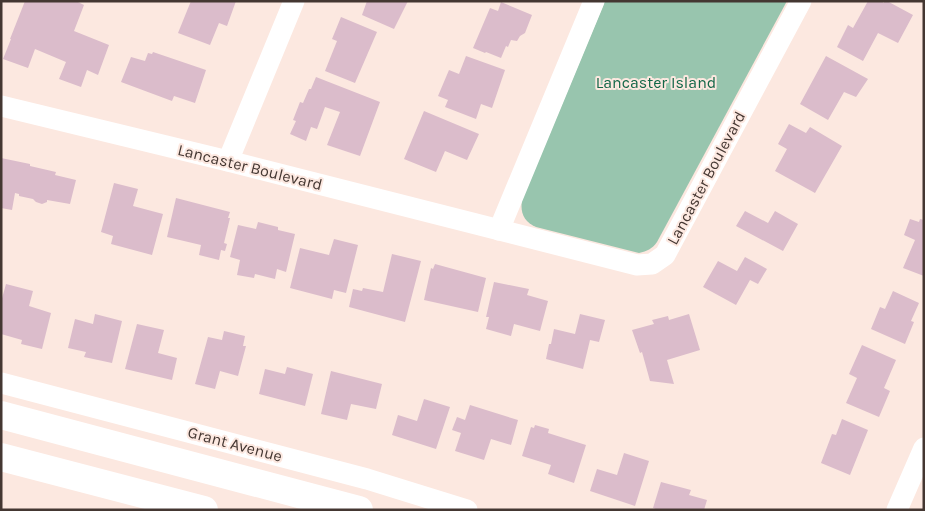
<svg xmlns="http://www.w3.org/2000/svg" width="925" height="511" font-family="Karla,sans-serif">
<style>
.green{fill:#98c5ae}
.building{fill:#dbbccb}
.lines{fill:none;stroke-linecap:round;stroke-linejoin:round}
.street{stroke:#fff;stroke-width:21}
.secondary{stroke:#fff;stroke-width:28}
.labels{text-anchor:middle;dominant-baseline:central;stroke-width:4;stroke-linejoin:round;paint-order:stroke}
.park-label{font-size:16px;fill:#136748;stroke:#fce8e0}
.street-label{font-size:16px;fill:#443732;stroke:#fce8e0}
</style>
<rect width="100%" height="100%" fill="#fce8e0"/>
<path class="green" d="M605 1H787L657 242C652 249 647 251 639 253L536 227C524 222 520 213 522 200Z"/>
<g class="building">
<path d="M25 1H76L84 5 74 31 109 45 98 75 87 70 81 87 59 79 66 62 35 49 28 68 3 59 11 39H10Z"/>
<path d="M191 1H236L227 26 219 23 210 45 178 33Z"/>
<path d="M367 1H408L394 29 362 15Z"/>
<path d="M868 1H881L884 3V1H887L913 15 898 43 878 33 863 61 837 47 848 25 853 28Z"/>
<path d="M501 2 532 15 525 33 520 36 517 41 511 40 508 47 506 46 501 58 486 52 485 53 473 48 490 8 498 11Z"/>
<path d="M341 17 377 32 355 83 325 71 337 41 332 39Z"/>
<path d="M153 52 206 70 195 103 174 96 172 101 121 82 131 57 145 61 148 53 152 54Z"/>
<path d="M466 56 505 70 492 108 481 104 476 119 445 107 448 100 438 96 449 70 459 74Z"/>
<path d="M826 56 868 79 856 97 844 92 828 120 800 104Z"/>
<path d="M316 77 380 102 360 156 327 145 340 112 325 107 317 129 311 127 306 141 290 134 296 121 293 120 300 102 303 103 309 89H311Z"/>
<path d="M424 111 479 134 467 160 445 151 436 172 404 159Z"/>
<path d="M789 124 806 133 810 127 842 146 815 193 775 171 787 149 778 144Z"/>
<path d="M1 158 30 164V166L56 172 55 175 76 180 70 204 47 200V202L42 204 36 202 33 199 19 196V194L15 193 12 210 1 208Z"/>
<path d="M114 183 138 189 133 206 163 214 152 255 111 244 113 236 101 232Z"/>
<path d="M176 198 230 212 228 218H230L224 243 227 244 225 251 221 250 219 260 199 255 201 245 167 237Z"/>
<path d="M745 211 768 223 775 211 798 224 783 251 736 226Z"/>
<path d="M910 219 919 222 920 219 924 220V276L903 268 915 240 904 235Z"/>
<path d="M258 222 278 227V230L295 234 286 272 277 269 275 279 255 274 254 278 237 275 240 260 230 257 238 225 256 229Z"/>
<path d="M334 239 358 245 346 293 334 290 332 299 290 288 300 248 329 255Z"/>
<path d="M392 254 421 261 405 322 349 307 353 289 362 291 363 288 383 292Z"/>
<path d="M745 257 767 269 758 284 750 280 736 305 703 287 718 261 737 271Z"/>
<path d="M435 264 486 278 478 312 424 300 431 268 433 269Z"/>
<path d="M494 282 529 289 527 295 548 301 540 331 514 324 511 336 486 329 489 317H486Z"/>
<path d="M6 284 33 291 29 306 51 313 42 349 21 344 22 340 1 334V302Z"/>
<path d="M893 291 919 303 911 321 914 322 905 344 871 329 880 307 885 309Z"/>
<path d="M95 314 122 321 112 363 84 357 86 352 68 348 75 319 93 324Z"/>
<path d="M580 314 605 320 599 342 590 340 583 369 546 359 549 344H551L554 329 575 334Z"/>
<path d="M689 314 700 350 667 360 674 384 650 381 642 352 640 353 632 330 654 324 652 320 668 316 669 320Z"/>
<path d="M137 324 164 330 158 353 177 358 172 380 125 369Z"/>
<path d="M224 331 245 336 243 346H246L238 376 220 371 215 389 195 384 208 337 222 340Z"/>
<path d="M862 345 896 360 884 388 890 391 879 417 846 403 857 378 849 374Z"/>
<path d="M287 367 313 374 305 406 259 394 265 369 285 374Z"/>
<path d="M331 371 382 384 376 409 351 404 347 420 321 414Z"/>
<path d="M424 399 450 407 436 449 392 435 398 415 417 421Z"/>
<path d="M470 405 518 420 511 445 491 439 484 460 455 451 461 433 452 430 457 417 465 420Z"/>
<path d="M842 419 868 430 850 475 821 463 832 434 836 435Z"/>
<path d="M535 425 549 429 548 433 586 445 574 483 548 474 551 465 522 456 531 427 534 428Z"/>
<path d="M624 453 649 461 635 506 590 491 597 469 617 475Z"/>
<path d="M661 482 691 490 689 495 707 500 704 510H658L653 508Z"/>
</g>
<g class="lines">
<g class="street">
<path d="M1 106 228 161 637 265 652 264 665 255 801 1"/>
<path d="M228 161 294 1"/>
<path d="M499 230 594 1"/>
<path d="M1 383 367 479 467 510"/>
<path d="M897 510 924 448"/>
</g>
<g class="secondary">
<path d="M1 415 359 510"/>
<path d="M1 457 204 510"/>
</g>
</g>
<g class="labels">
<g class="park-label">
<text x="656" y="82">Lancaster Island</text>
</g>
<g class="street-label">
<text transform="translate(250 167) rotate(14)">Lancaster Boulevard</text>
<text transform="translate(706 178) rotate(-62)">Lancaster Boulevard</text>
<text transform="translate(235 444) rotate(15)">Grant Avenue</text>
</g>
</g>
<rect width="925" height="511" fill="none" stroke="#443732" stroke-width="5"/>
</svg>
